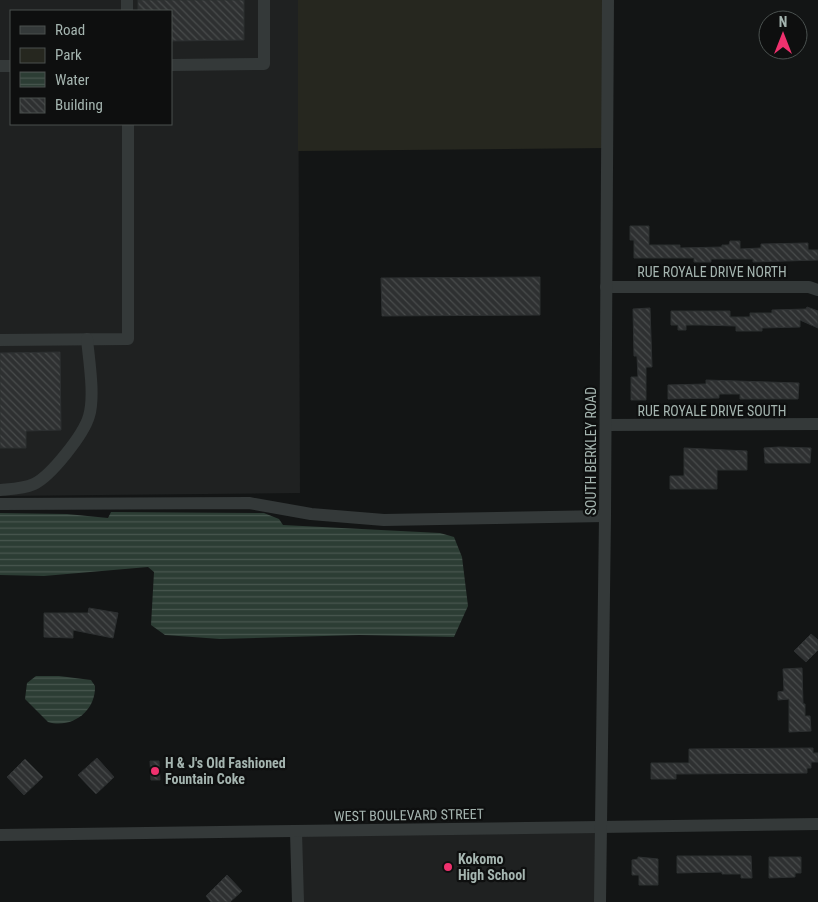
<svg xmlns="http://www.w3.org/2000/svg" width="818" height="902" font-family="'Roboto Condensed',sans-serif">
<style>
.built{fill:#1f2121;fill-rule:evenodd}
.park{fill:#26271f}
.water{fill:url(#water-rules)}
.building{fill:url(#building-back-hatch);stroke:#2d3031}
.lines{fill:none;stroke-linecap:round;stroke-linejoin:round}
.minor{stroke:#343939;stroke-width:12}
.poi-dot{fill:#ef316e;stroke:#0e0f0f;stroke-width:2}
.labels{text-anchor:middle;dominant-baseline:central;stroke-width:4.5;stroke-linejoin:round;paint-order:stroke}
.street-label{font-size:14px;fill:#a5b5b0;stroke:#0e0f0f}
.poi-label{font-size:14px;font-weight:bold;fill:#a5b5b0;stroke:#0e0f0f;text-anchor:start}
</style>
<defs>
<pattern id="water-rules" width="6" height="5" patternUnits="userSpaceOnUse" patternTransform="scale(1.25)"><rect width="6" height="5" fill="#2c3d34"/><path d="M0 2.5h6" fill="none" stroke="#48574f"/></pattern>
<pattern id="building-back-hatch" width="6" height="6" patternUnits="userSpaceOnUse" patternTransform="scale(1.25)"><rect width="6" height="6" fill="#2e3031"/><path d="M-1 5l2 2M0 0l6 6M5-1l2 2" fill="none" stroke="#494c4c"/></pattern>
</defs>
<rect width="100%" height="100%" fill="#131515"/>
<g class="built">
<path d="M0 0H298L300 493 0 496ZM11 11H171V124H11Z"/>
<path d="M600 827V902H298L296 832Z"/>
</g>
<path class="park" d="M298 0H608V148L298 151Z"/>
<g class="water">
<path d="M111 512 264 513 279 519 283 525 440 533 454 537 462 557 468 606 454 637 359 635 220 639 165 635 151 625 154 572 148 567 44 576 0 575V513L67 514 108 518Z"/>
<path d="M36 676H59L91 680 95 686C96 711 72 729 48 722L25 699 27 683Z"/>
</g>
<g class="building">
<path d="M138 0H244V40L171 41V11H138Z"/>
<path d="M630 226H649V245H680V248L722 247V245H729L730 241H740V249L761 248V244L808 243V250H818V260L753 262V259H711V262H694V258H634V240H630Z"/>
<path d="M540 277V315L382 316 381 278Z"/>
<path d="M807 307 818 311V328L800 320V327L762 328V331H736V326L702 325H686V330H678V325H671V311H730V317H750V313H772V310L806 309Z"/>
<path d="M650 308 652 367H646V400H631V377H638L637 356H634L633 309Z"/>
<path d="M60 352 61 430 26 431V448H0V353Z"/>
<path d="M706 380 799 383 798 399H740V394H719V398L668 399V385L706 384Z"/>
<path d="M779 447 811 448 810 463H765L764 448Z"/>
<path d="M684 448 747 451V470H717V489H670V476H684Z"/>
<path d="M89 608 118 613 113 638 73 630V638L44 637V613H88Z"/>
<path d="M811 634 818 640V650L806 662 794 651Z"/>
<path d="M802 668 803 704H805V716H810L811 731 789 732V699L778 700V692L784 691 783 669Z"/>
<path d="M813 748V753H818V762H811V768H807V773L676 774V779H651V763H689V749Z"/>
<path d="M97 758 114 777 96 794 78 775Z"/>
<path d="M25 759 43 777 24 795 7 777Z"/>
<path d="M150 761H159L160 780H151Z"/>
<path d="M677 856H751L752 878H741V874H722V872L677 873Z"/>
<path d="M638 857 658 859V885H639V875H632V860L638 859Z"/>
<path d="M769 857H801V873H795V877L769 878Z"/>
<path d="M227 875 242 891 230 902H211L206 896Z"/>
</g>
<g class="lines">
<g class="minor">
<path d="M127 0V11"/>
<path d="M171 65 264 64V0"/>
<path d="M0 66H11"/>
<path d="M606 287H809L818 290"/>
<path d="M0 340 128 339V124"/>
<path d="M606 425 818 424"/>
<path d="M0 490C11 489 23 489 34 484 51 476 84 434 89 416 95 396 89 361 87 339"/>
<path d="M0 504 249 503 311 514 384 520 605 516"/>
<path d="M296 832 298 902"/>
<path d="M0 835 818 824"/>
<path d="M600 902 605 516 608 0"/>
</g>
</g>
<g class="poi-dot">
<circle cx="155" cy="771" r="5"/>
<circle cx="448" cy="867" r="5"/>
</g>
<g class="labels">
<g class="street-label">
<text x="712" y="272">RUE ROYALE DRIVE NORTH</text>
<text x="712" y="411">RUE ROYALE DRIVE SOUTH</text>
<text transform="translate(591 451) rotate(-90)">SOUTH BERKLEY ROAD</text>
<text transform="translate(409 815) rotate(-1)">WEST BOULEVARD STREET</text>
</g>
<g class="poi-label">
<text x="165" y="763">H &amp; J's Old Fashioned<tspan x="165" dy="16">Fountain Coke</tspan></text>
<text x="458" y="859">Kokomo<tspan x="458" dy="16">High School</tspan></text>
</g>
</g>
<rect x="10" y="10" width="162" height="115" fill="#0e0f0f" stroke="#4a514f"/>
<rect x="20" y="26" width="25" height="8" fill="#343939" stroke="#4a514f"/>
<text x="55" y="35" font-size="15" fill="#a5b5b0">Road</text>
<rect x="20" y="48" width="25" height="15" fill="#26271f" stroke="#4a514f"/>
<text x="55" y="60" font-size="15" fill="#a5b5b0">Park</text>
<rect x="20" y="72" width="25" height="15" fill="url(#water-rules)" stroke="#4a514f"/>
<text x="55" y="85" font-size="15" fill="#a5b5b0">Water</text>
<rect x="20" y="98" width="25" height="15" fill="url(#building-back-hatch)" stroke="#4a514f"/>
<text x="55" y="110" font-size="15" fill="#a5b5b0">Building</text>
<g transform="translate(783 35)"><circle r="24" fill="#0e0f0f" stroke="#4a514f"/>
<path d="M0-4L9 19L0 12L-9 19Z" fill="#ef316e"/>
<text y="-8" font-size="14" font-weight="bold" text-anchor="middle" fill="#a5b5b0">N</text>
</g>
</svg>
